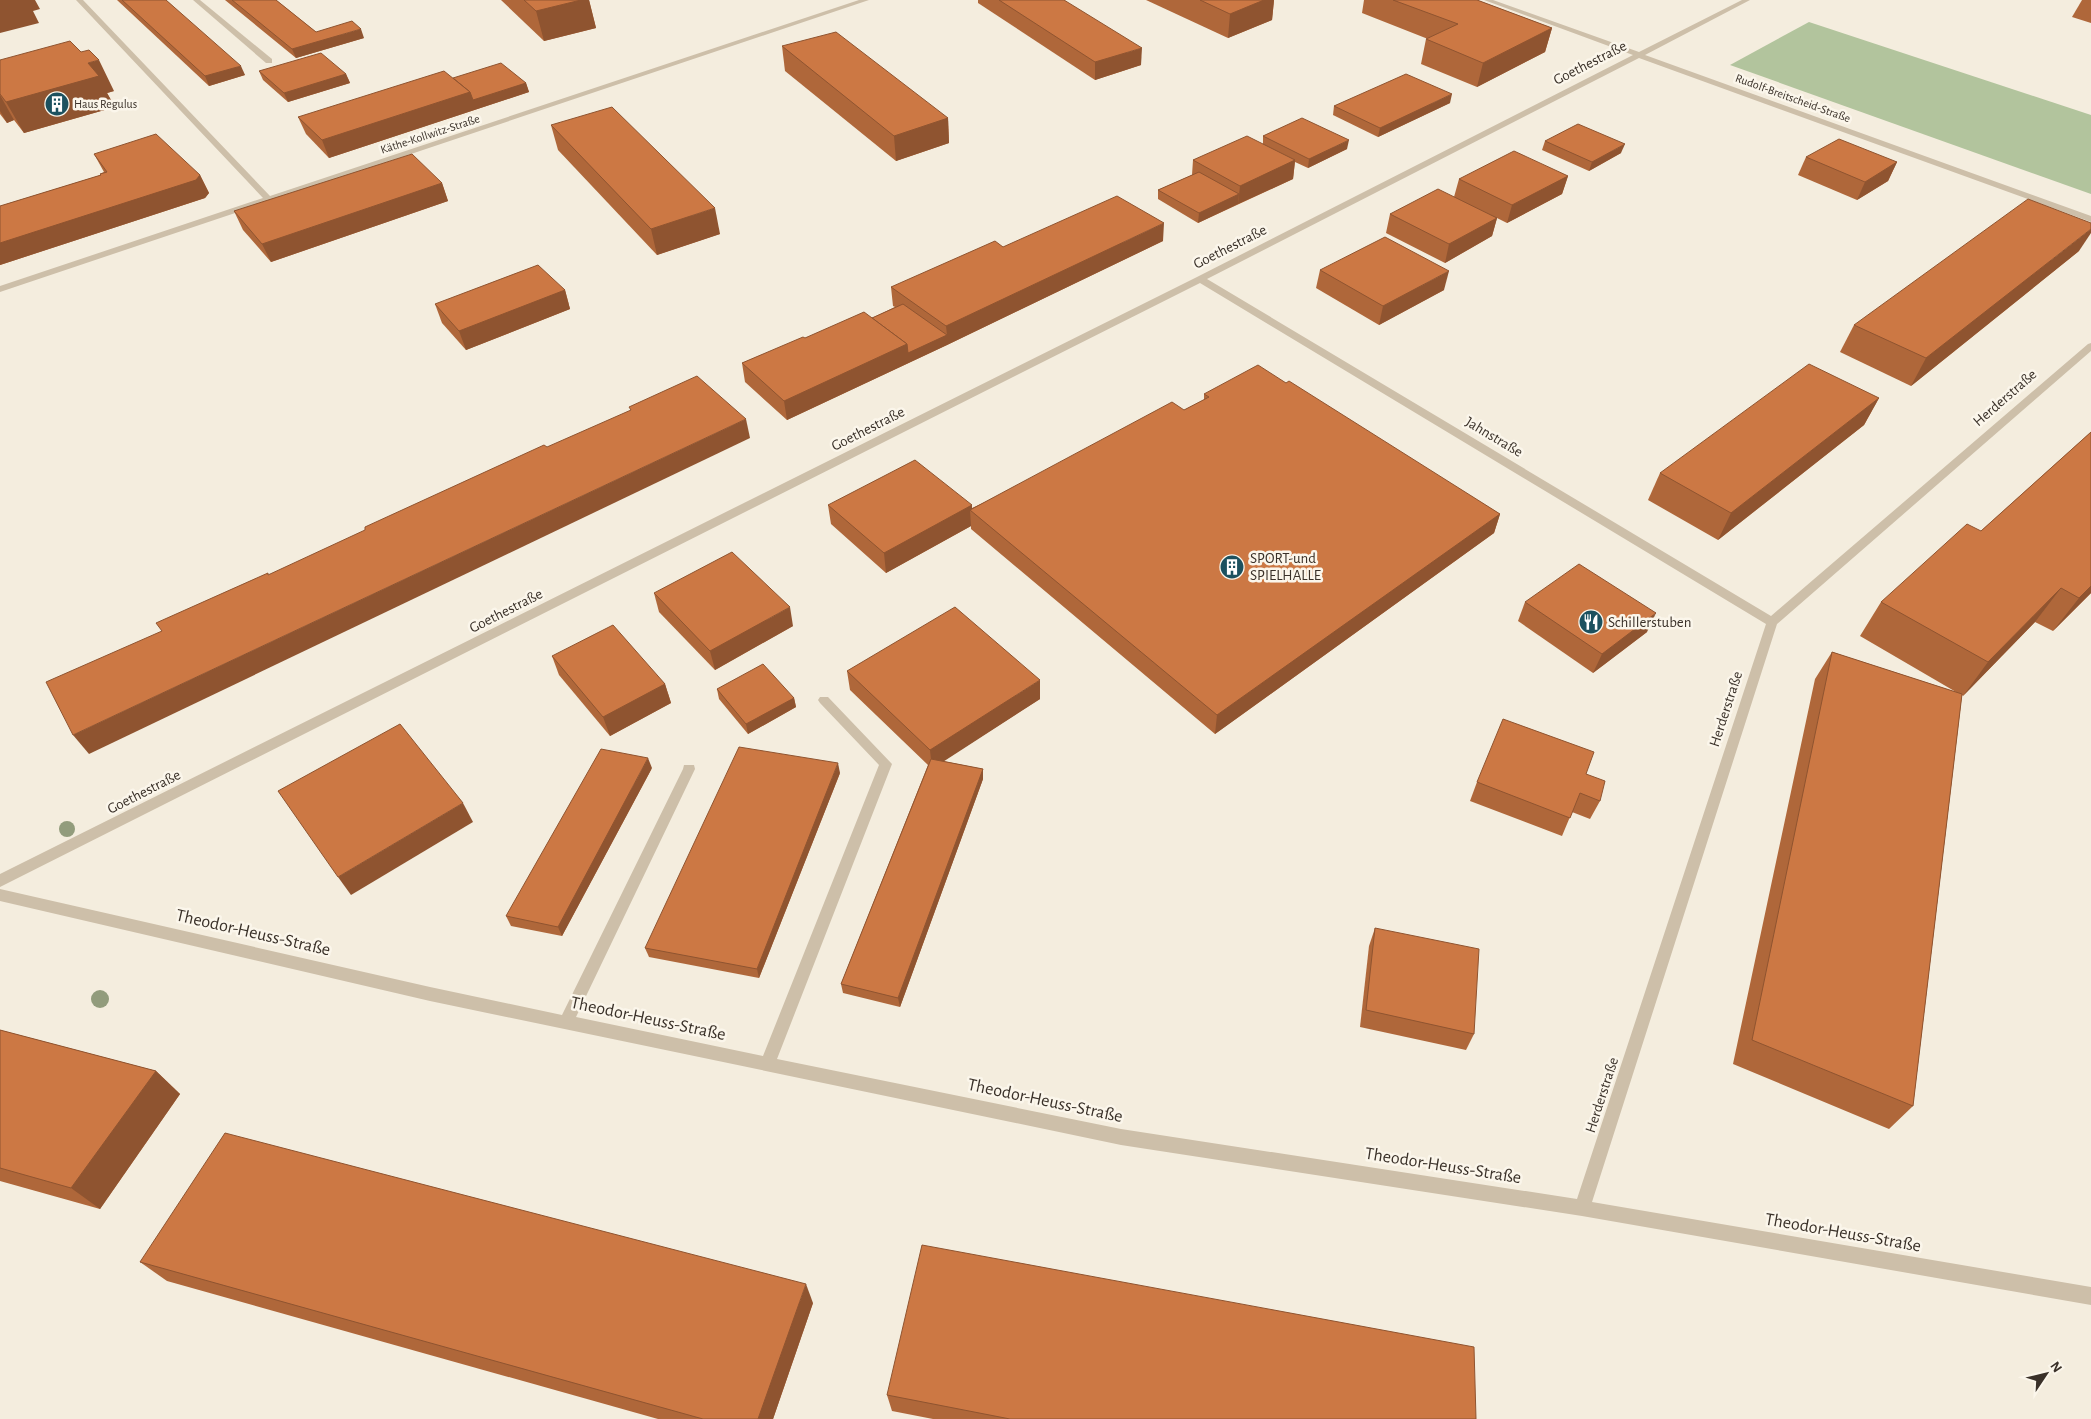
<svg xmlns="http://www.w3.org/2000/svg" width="2091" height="1419" font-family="'Alegreya Sans',sans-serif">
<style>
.green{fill:#b2c49d}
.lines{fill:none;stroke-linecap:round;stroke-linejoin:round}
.minor{fill:#cdbfa9;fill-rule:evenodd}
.tree{fill:#929c7c}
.wall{fill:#af673a}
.shaded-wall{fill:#8f5430}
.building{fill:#cc7844;stroke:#8f5430}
.labels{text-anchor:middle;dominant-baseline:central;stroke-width:5;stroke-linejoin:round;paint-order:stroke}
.far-street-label{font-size:12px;fill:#3a3129;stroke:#fbf6eb}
.far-poi-label{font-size:12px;fill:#3a3129;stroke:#fbf6eb;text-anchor:start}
.street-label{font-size:15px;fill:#3a3129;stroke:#fbf6eb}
.poi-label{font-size:15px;fill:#3a3129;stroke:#fbf6eb;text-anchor:start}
.near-street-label{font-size:18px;fill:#3a3129;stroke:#fbf6eb}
</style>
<rect width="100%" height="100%" fill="#f4edde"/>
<path class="green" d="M1809 22 2091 115V194L1730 65Z"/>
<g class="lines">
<g class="minor">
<path d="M76 0H83L270 196 859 0H869L0 292V286L263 198Z"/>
<path d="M193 0H200L272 59V63H266Z"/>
<path d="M1484 0H1493L1639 52 1742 0H1750L1645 55 2091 216V222L1639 58 1207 279 1771 616 2088 344 2091 343V351L1777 624 1592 1202 2091 1287V1305L1582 1216 1121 1145 430 1001 0 901V889L430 987 562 1015 683 769 684 765H694L695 769 576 1017 763 1056 879 765 820 703 818 700 820 697H828L892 764 777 1059 1121 1129 1577 1199 1766 624 1200 283 0 887V874L1197 277 1633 55Z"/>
</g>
</g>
<g class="tree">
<circle cx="67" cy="829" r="8"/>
<circle cx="100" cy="999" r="9"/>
</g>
<g class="wall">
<path d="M117 0H166L245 75 209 86Z"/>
<path d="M225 0H276L316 32 364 38 296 58Z"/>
<path d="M501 0H589L596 28 544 41Z"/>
<path d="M978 0H1064L1141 65 1095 80 978 3Z"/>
<path d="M1146 0H1274L1272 20 1228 38Z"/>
<path d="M1364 0H1477L1552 28 1545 52 1477 87 1421 64 1426 39H1428L1362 13Z"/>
<path d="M2082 0H2091V23L2072 17Z"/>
<path d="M782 46 948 118 949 143 896 161 785 71Z"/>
<path d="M259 71 346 74 350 83 288 102 263 80Z"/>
<path d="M453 78 526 83 529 92 329 158 306 134 298 117Z"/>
<path d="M114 91 107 93 115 107 24 133 14 120 7 123 0 114V94Z"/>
<path d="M1450 103 1378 137 1333 115 1334 106Z"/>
<path d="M551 125 720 234 657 255 558 150Z"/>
<path d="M1263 136 1347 149 1308 168 1295 162 1293 179 1198 223 1158 199V190L1192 175 1193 160 1263 144Z"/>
<path d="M1545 141 1621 153 1589 171 1542 150Z"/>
<path d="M94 154 200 175 209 193 205 198 0 265V206L101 175 100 174 104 172Z"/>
<path d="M1806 157 1897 162 1888 181 1857 200 1798 175Z"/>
<path d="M1568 176 1562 194 1507 223 1497 218 1492 236 1445 263 1386 233 1390 214 1454 197 1459 179Z"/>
<path d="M442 183 448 201 271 262 243 230 234 211Z"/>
<path d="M1163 241 947 345 787 420 745 382 742 363 805 338 872 318 895 307 893 306 891 287 1003 247Z"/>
<path d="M2079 251 1911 386 1840 352 1854 325Z"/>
<path d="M1320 270 1444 290 1379 325 1316 288Z"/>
<path d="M565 290 570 309 466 350 442 323 435 304Z"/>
<path d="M1286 383 1500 514 1494 533 1215 734 971 529V526L886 573 831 524 828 505H972V508L1184 410 1204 400V394Z"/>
<path d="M1879 398 1864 425 1718 540 1648 500 1660 473Z"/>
<path d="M2091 432V593L2053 631 2035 622 1963 696 1962 695 1913 1106 1889 1129 1733 1064 1815 679 1832 652 1956 692 1860 636 1881 602 1981 531Z"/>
<path d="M654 593 793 626 715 670 659 612Z"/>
<path d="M1525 602 1647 632 1593 673 1518 621Z"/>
<path d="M552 656 665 684 671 703 610 736 559 675Z"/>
<path d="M847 671 1040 699 943 761 983 769V779L900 1007 843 993 841 984 928 765 850 690Z"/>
<path d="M717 689 794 698 796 707 748 734 719 699Z"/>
<path d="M652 768 562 936 511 926 506 916Z"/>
<path d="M840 773 759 978 649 957 645 948Z"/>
<path d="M1586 774 1600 801 1590 819 1572 812 1562 836 1470 801 1477 782Z"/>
<path d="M1375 928 1474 1034 1466 1050 1360 1027 1369 946Z"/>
<path d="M0 1030 156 1071 180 1094 100 1209 0 1181Z"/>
<path d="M140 1262 813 1303 773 1419H658L167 1281Z"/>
<path d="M887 1395 1476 1419H933L892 1411Z"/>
</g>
<g class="shaded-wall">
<path d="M0 0H35L40 9 33 11 39 23 0 33Z"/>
<path d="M581 0H589L596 28 544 41 536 11Z"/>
<path d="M1264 0H1274L1272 20 1228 38 1230 14Z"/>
<path d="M1552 28 1545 52 1477 87 1483 63Z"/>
<path d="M361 29 364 38 296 58 292 49Z"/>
<path d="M1142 48 1141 65 1095 80V62Z"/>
<path d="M99 60 114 91 107 93 115 107 24 133 6 102 88 63Z"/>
<path d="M241 66 245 75 209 86 205 76Z"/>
<path d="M346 74 350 83 288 102 284 93Z"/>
<path d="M526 83 529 92 329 158 322 140 470 92Z"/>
<path d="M1452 94 1450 103 1378 137 1380 128Z"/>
<path d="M0 95 14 120 7 123 0 111Z"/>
<path d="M948 118 949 143 896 161 894 136Z"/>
<path d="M1349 140 1347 149 1308 168 1309 159Z"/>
<path d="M1625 144 1621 153 1589 171 1592 162Z"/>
<path d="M1295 160 1293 179 1238 204 1240 186Z"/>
<path d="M1897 162 1888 181 1857 200 1865 182Z"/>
<path d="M200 175 209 193 205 198 0 265V243Z"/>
<path d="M1568 176 1562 194 1507 223 1512 205Z"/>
<path d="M442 183 448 201 271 262 262 244Z"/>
<path d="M1239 194 1238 204 1198 223 1199 213Z"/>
<path d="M715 208 720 234 657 255 651 229Z"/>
<path d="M1497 218 1492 236 1445 263 1449 244Z"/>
<path d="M1164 223 1163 241 947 345 787 420 784 401 907 344 947 335 946 326Z"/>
<path d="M2091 229V233L2079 251 1911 386 1926 358Z"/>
<path d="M1449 271 1444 290 1379 325 1383 306Z"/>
<path d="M565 290 570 309 466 350 459 331Z"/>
<path d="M1879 398 1864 425 1718 540 1731 513Z"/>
<path d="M746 419 750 438 89 754 73 735Z"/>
<path d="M972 505V512L970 510 971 526 886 573 884 553Z"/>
<path d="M1500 514 1494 533 1215 734 1217 715Z"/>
<path d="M2091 586V593L2053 631 2079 598Z"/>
<path d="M2061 588 2035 622 1963 696 1988 662Z"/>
<path d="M790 607 793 626 715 670 710 651Z"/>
<path d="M1656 613 1647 632 1593 673 1602 654Z"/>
<path d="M1040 680V699L932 769 930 750Z"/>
<path d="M665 684 671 703 610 736 603 717Z"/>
<path d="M794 698 796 707 748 734 746 724Z"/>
<path d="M648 758 652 768 562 936 558 927Z"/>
<path d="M838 763 840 773 759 978 757 969Z"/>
<path d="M983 769V779L900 1007 898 998Z"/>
<path d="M463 803 473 822 351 895 338 877Z"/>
<path d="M156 1071 180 1094 100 1209 71 1188Z"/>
<path d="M806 1284 813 1303 773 1419H758Z"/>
</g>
<g class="building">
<path d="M122 0H166L241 66 205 76Z"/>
<path d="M232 0H276L316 32 352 21 361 29 292 49Z"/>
<path d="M524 0H581L536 11Z"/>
<path d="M999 0H1064L1142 48 1095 62Z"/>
<path d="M1200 0H1264L1230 14Z"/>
<path d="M1393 0H1477L1552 28 1483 63 1426 39 1458 24Z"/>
<path d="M836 32 948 118 894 136 782 46Z"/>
<path d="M70 41 81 52 89 50 99 60 88 63 99 76 6 102 0 94V60Z"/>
<path d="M321 53 346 74 284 93 259 71Z"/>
<path d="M501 63 526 83 473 100 470 92 453 78Z"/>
<path d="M444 71 470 92 322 140 298 117Z"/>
<path d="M1406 74 1452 94 1380 128 1334 106Z"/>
<path d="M612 107 715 208 651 229 551 125Z"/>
<path d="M1302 118 1349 140 1309 159 1263 136Z"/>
<path d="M1578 124 1625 144 1592 162 1545 141Z"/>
<path d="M156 134 200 175 196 180 0 243V206L101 175 100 174 107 172 94 154Z"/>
<path d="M1247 136 1295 160 1240 186 1193 160Z"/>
<path d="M1839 139 1897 162 1865 182 1806 157Z"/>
<path d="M1514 151 1568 176 1512 205 1459 179Z"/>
<path d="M412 154 442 183 262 244 234 211Z"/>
<path d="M1199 172 1239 194 1199 213 1158 190Z"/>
<path d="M1438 189 1497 218 1449 244 1390 214Z"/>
<path d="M1117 196 1164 223 946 326 891 287 995 241 1003 247Z"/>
<path d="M2028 199 2091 223V229L1926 358 1854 325Z"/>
<path d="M1385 237 1449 271 1383 306 1320 270Z"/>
<path d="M538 265 565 290 459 331 435 304Z"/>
<path d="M903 304 947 335 908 353 907 344 872 318Z"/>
<path d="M864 312 907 344 784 401 742 363 803 337 805 338Z"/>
<path d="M1809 364 1879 398 1731 513 1660 473Z"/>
<path d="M1258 365 1286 383 1289 381 1500 514 1217 715 970 510 1172 402 1184 410 1209 397 1204 394Z"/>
<path d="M697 376 746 419 73 735 46 682 162 631 156 623 268 573V575L365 530V527L544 445 547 447 631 410 629 407Z"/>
<path d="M2091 432V586L2079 598 2061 588 1988 662 1881 602 1967 524 1981 531Z"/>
<path d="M915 460 972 505 884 553 828 505Z"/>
<path d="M732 552 790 607 710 651 654 593Z"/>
<path d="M1579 564 1656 613 1602 654 1525 602Z"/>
<path d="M955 607 1040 680 930 750 847 671Z"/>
<path d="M613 625 665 684 603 717 552 656Z"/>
<path d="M1832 652 1962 694 1913 1106 1752 1040Z"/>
<path d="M763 664 794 698 746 724 717 689Z"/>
<path d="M1503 719 1594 752 1586 774 1605 781 1600 801 1580 793 1570 818 1477 782Z"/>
<path d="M400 724 463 803 338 877 278 791Z"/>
<path d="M739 747 838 763 757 969 645 948Z"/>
<path d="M601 749 648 758 558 927 506 916Z"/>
<path d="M931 759 983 769 898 998 841 984Z"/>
<path d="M1375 928 1479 949 1474 1034 1366 1010Z"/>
<path d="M0 1030 156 1071 71 1188 0 1168Z"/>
<path d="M225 1133 806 1284 758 1419H703L140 1262Z"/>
<path d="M922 1245 1474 1347 1476 1419H1010L887 1395Z"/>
</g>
<defs>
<symbol id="building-disc" viewBox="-11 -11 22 22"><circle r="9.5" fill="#1c515f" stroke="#fbf6eb"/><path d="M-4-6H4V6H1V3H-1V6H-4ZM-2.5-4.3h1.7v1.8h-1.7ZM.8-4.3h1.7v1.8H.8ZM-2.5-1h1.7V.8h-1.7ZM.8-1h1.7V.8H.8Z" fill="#fff"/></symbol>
<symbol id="restaurant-disc" viewBox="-11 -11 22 22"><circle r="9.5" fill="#1c515f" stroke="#fbf6eb"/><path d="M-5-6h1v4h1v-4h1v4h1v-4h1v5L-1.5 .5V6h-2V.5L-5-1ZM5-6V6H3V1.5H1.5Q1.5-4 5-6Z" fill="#fff"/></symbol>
</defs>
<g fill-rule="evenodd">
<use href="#building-disc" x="43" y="90" width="28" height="28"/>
<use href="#building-disc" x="1218" y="553" width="28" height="28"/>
<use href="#restaurant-disc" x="1577" y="608" width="28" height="28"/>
</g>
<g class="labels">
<g class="far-street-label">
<text transform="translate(1793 98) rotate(20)">Rudolf-Breitscheid-Straße</text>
<text transform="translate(430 134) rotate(-18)">Käthe-Kollwitz-Straße</text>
</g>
<g class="far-poi-label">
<text x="74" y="104">Haus Regulus</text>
</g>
<g class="street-label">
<text transform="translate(1590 63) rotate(-27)">Goethestraße</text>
<text transform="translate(1230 247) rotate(-27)">Goethestraße</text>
<text transform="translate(2005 398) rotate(-41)">Herderstraße</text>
<text transform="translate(868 429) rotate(-27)">Goethestraße</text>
<text transform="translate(1494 437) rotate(31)">Jahnstraße</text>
<text transform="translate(506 611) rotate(-27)">Goethestraße</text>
<text transform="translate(1726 709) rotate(-72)">Herderstraße</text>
<text transform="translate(144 792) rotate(-27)">Goethestraße</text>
<text transform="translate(1602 1095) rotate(-72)">Herderstraße</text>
</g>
<g class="poi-label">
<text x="1250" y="558">SPORT-und<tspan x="1250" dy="17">SPIELHALLE</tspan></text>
<text x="1608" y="622">Schillerstuben</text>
</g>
<g class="near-street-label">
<text transform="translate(253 933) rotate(13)">Theodor-Heuss-Straße</text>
<text transform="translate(648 1019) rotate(12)">Theodor-Heuss-Straße</text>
<text transform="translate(1045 1101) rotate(12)">Theodor-Heuss-Straße</text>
<text transform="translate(1443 1166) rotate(9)">Theodor-Heuss-Straße</text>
<text transform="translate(1843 1233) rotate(10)">Theodor-Heuss-Straße</text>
</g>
</g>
<g transform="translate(2046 1374) rotate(55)" stroke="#fbf6eb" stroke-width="4" paint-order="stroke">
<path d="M0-4L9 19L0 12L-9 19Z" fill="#3a3129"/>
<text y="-8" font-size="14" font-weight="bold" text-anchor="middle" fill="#3a3129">N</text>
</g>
</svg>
